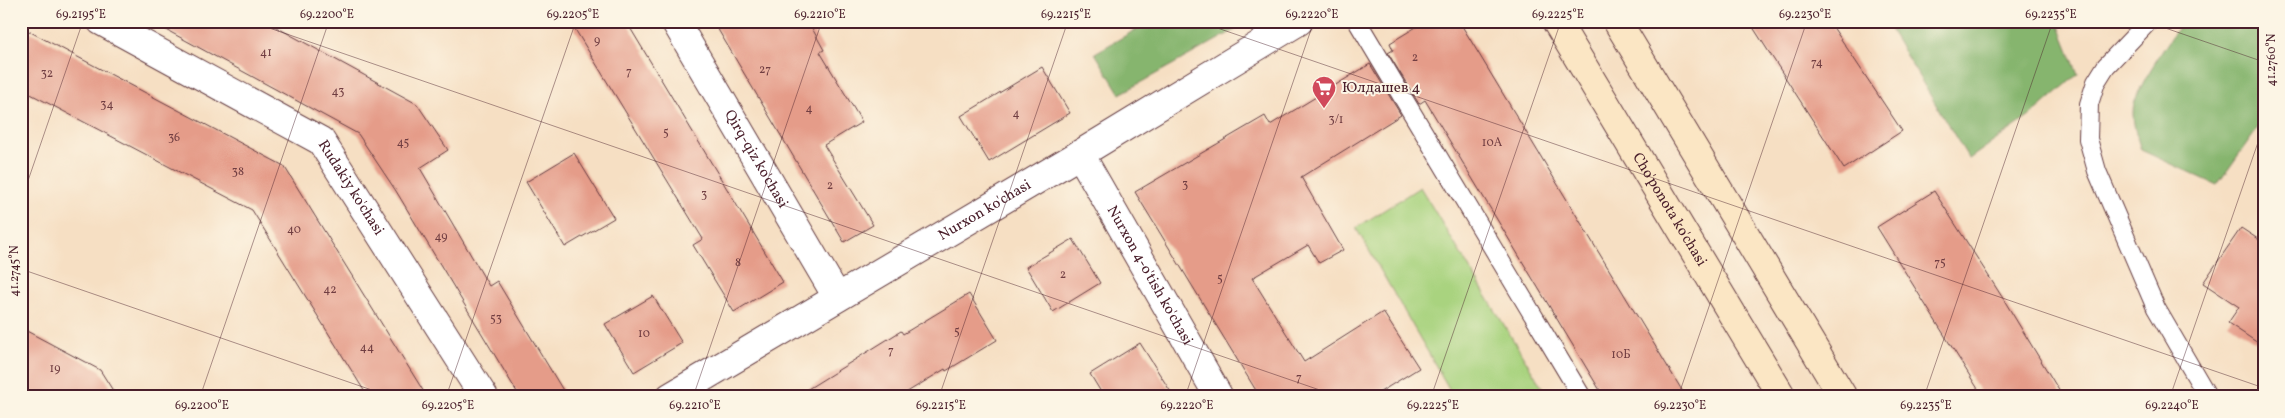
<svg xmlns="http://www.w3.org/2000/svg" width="2285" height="418" font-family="Vollkorn,serif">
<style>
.green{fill:#a9d37f;stroke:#7a7955}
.forest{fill:#86b56e;stroke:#686a4c}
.building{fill:#e59c89}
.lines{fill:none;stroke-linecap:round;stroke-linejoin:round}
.service-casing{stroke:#643c42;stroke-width:20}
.minor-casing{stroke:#643c42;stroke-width:30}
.secondary-casing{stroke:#643c42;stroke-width:30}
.service{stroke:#fff;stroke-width:18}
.minor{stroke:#fff;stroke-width:28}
.secondary{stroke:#fbe6c4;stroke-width:28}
.ticks{fill:none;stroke:#4a1f2b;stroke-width:1;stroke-opacity:0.45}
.labels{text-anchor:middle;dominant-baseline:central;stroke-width:4;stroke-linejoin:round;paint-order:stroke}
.number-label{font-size:12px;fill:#713e42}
.poi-label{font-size:15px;fill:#4a1f2b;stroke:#fcf5e5;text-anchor:start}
.street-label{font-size:15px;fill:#4a1f2b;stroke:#fcf5e5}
.neatline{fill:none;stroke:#4a1f2b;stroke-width:2}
.ticks-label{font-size:12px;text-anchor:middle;fill:#4a1f2b}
</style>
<rect width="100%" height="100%" fill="#fcf5e5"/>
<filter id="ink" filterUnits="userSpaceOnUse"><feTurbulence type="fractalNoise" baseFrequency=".02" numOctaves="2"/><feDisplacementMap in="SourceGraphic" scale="10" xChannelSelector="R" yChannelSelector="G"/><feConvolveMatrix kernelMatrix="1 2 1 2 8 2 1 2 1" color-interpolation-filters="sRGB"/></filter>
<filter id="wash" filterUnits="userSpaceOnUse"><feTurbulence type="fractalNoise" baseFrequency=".0096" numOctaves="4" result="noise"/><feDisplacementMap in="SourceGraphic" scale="20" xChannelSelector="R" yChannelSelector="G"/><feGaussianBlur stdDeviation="1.12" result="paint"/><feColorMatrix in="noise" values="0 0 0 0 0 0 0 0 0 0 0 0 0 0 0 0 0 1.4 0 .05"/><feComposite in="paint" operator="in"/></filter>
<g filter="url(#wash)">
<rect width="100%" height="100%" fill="#f6dfc3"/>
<path class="green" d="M1420 187 1548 397H1454L1356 228Z"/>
<g class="forest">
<path d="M1151 21H1251L1120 94 1095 53Z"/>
<path d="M1885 21H2057L2078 74 2030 116 1969 159Z"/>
<path d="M2182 21H2264V119L2217 185 2141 150C2137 137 2133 126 2133 112 2133 90 2170 41 2182 21Z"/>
</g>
<g id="blocks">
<g class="building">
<path d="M150 21H265L417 104 448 150 420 168 489 286 497 281 567 397H520L396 191 358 134Z"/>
<path d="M570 21H626L783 282 734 312 693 245 703 239Z"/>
<path d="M713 21H808L824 50 820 52 862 122 824 145 873 225 844 242Z"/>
<path d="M1426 21H1459L1686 397H1604L1425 100 1419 104 1388 53 1393 50 1390 43Z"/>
<path d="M1749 21H1829L1902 131 1844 169Z"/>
<path d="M21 27 284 166 427 397H368L252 210 21 89Z"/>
<path d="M1370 64 1401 115 1301 177 1343 250 1319 263 1308 245 1252 278 1304 362 1383 312 1419 368 1372 397H1260L1135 192 1265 116 1270 125Z"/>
<path d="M1042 67 1070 113 989 162 961 116Z"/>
<path d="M574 153 614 218 565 247 526 182Z"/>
<path d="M1934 191 2004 300 2063 397H1983L1877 227Z"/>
<path d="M2241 228 2264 243V347L2228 323 2239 307 2203 283Z"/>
<path d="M1073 239 1100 283 1053 312 1026 267Z"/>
<path d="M969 294 997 340 946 371 945 369 899 397H795L901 331 903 334Z"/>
<path d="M653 296 682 343 634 372 605 324Z"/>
<path d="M21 328 100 370 117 397H32L21 391Z"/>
<path d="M1140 343 1174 397H1104L1090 374Z"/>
</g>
</g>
</g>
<g filter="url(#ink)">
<use href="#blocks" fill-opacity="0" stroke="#643c42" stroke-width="1"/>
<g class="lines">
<defs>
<g id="service">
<path d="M1357 21 1582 397"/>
<path d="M2149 21 2106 66 2096 82 2089 104 2088 139 2097 171 2156 308 2208 397"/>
</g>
<g id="minor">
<path id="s1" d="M101 21 321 141 484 397"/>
<path id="s2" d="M675 21 837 297"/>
<path id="s3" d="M1080 154 1219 397"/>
<path id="s4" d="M670 397 1080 154 1299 21"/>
</g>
<g id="secondary">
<path id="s5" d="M1556 21 1782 397"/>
<path d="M1617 21 1843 397"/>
</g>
</defs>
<use href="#service" class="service-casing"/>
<use href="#minor" class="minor-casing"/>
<use href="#secondary" class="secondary-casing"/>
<use href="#service" class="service"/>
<use href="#minor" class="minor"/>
<use href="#secondary" class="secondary"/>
</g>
</g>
<path class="ticks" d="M249 21 1340 397M1197 21 2264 388M2145 21 2264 62M21 201 83 21M21 269 392 397M200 397 329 21M446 397 576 21M693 397 822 21M939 397 1068 21M1185 397 1314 21M1431 397 1561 21M1678 397 1807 21M1924 397 2053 21M2170 397 2264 125"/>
<defs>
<symbol id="supermarket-pin" viewBox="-11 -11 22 30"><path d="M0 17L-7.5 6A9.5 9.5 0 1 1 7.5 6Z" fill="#d1495b" stroke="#fcf5e5"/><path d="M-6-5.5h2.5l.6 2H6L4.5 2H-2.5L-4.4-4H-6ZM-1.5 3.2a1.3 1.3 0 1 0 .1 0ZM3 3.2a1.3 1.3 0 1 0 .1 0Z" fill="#fff"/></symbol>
</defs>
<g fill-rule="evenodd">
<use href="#supermarket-pin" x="1310" y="74" width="28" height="38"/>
</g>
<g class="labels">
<g class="number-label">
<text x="597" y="41">9</text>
<text x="266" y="53">41</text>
<text x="1415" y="58">2</text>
<text x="1817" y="63">74</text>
<text x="765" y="70">27</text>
<text x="629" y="72">7</text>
<text x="47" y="74">32</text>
<text x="338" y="92">43</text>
<text x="107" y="105">34</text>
<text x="809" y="109">4</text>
<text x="1016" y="114">4</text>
<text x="1336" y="120">3/1</text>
<text x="666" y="133">5</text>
<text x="174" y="138">36</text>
<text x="403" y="143">45</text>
<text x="1492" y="143">10А</text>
<text x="238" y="172">38</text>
<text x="1185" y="185">3</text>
<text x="830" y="186">2</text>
<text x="704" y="195">3</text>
<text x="294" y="230">40</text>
<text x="441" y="237">49</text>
<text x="738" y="263">8</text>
<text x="1940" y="263">75</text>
<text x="1063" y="275">2</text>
<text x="1220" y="279">5</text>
<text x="330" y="290">42</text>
<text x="496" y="319">53</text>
<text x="957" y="332">5</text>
<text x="644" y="334">10</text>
<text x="367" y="348">44</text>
<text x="891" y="351">7</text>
<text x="1621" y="355">10Б</text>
<text x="55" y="369">19</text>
<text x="1299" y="378">7</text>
</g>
<g class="poi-label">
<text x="1342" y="88">Юлдашев 4</text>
</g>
<g class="street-label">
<text stroke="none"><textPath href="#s2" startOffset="160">Qirq-qiz ko'chasi</textPath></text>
<text stroke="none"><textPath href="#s1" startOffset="306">Rudakiy ko'chasi</textPath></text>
<text stroke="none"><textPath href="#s5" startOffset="220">Cho'ponota ko'chasi</textPath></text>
<text stroke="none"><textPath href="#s4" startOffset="366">Nurxon ko'chasi</textPath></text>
<text stroke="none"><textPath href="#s3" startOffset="140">Nurxon 4-o'tish ko'chasi</textPath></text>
</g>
</g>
<rect width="2285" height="418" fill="none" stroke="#fcf5e5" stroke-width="55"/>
<rect x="28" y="28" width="2230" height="362" class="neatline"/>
<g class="ticks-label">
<text x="81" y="18">69.2195°E</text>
<text x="327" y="18">69.2200°E</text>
<text x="573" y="18">69.2205°E</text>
<text x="820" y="18">69.2210°E</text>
<text x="1066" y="18">69.2215°E</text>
<text x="1312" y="18">69.2220°E</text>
<text x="1558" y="18">69.2225°E</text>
<text x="1805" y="18">69.2230°E</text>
<text x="2051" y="18">69.2235°E</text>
<text transform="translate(2271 60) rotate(-90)" y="4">41.2760°N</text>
<text transform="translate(14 271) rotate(-90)" y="4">41.2745°N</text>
<text x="202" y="409">69.2200°E</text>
<text x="448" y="409">69.2205°E</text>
<text x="695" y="409">69.2210°E</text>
<text x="941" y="409">69.2215°E</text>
<text x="1187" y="409">69.2220°E</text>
<text x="1433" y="409">69.2225°E</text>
<text x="1680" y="409">69.2230°E</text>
<text x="1926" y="409">69.2235°E</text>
<text x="2172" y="409">69.2240°E</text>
</g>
</svg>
